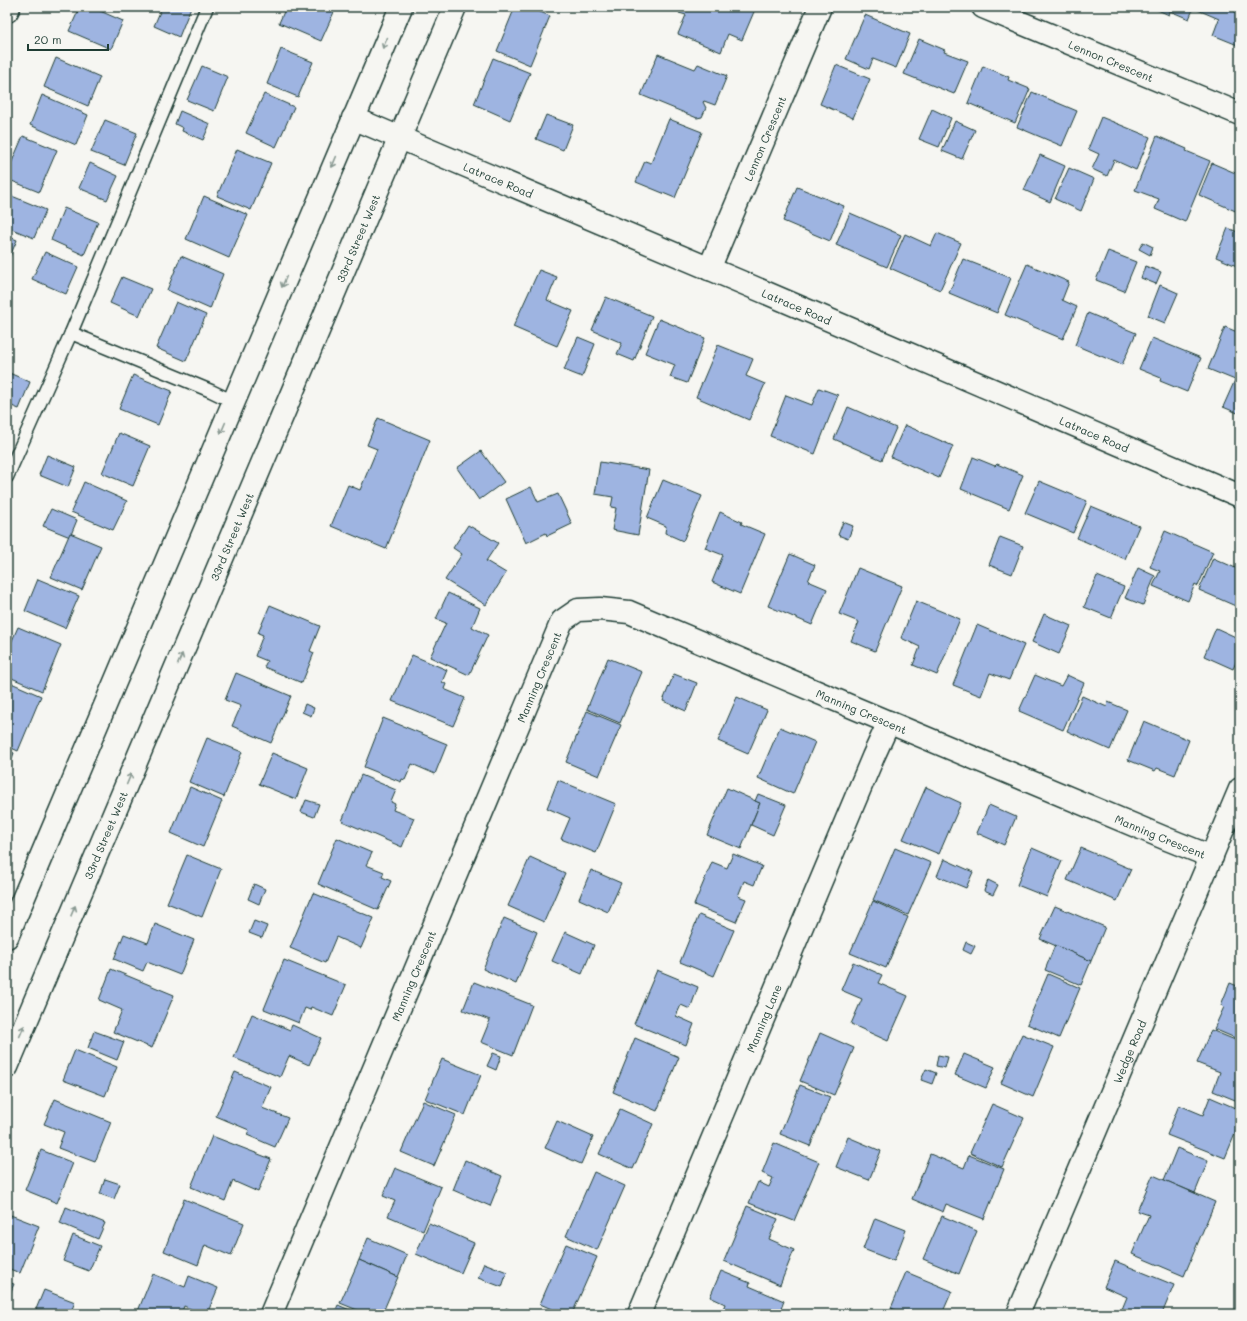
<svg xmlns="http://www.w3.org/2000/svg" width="1247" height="1321" font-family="Mali,sans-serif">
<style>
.building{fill:#9eb4e1;stroke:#1f3d34}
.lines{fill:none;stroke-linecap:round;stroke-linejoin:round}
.lane-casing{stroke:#1f3d34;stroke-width:15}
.street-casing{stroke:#1f3d34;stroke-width:25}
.secondary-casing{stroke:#1f3d34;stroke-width:25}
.lane{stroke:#f6f6f2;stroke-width:12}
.street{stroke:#f6f6f2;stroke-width:22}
.secondary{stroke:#f6f6f2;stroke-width:22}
.oneway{stroke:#8a9a93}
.labels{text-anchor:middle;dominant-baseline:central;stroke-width:3.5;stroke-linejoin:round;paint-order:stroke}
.street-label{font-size:11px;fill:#1f3d34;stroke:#f6f6f2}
</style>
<rect width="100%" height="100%" fill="#f6f6f2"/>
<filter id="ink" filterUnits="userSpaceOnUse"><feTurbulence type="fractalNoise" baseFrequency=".025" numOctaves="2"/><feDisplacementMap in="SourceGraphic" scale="8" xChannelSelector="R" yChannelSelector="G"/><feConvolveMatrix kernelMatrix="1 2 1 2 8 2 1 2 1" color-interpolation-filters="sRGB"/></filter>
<g filter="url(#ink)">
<g class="building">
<path d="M80 7H91L123 21 111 49 69 31Z"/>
<path d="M162 7H191L179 37 154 26Z"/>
<path d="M286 7H321L334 12 321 41 279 23Z"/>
<path d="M515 7H528L550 16 530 65 497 51Z"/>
<path d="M551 7H561L560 10Z"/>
<path d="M682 7H756L742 40 728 34 721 52 678 34 686 15 679 13Z"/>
<path d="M1151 7H1194L1189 19 1170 11 1169 15Z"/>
<path d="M1199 7H1240V46L1213 35 1219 19 1198 10Z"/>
<path d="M865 15 910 34 896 68 873 59 869 69 846 59Z"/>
<path d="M919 39 945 50 944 52 968 61 954 94 904 74Z"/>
<path d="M281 49 313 62 298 97 267 84Z"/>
<path d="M658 54 695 69 698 64 727 76 715 105 704 101 703 102 706 108 702 117 697 118 641 95Z"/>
<path d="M56 58 100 77 88 106 44 87Z"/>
<path d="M493 58 530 73 510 120 474 104Z"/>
<path d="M836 65 870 79 853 118 820 104Z"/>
<path d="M202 66 228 77 214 111 187 100Z"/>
<path d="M983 66 1009 77 1008 80 1030 89 1015 123 968 103Z"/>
<path d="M1032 92 1077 111 1062 146 1017 127Z"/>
<path d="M264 94 294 107 276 147 246 133Z"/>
<path d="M42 95 88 115 76 145 30 125Z"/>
<path d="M932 109 951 118 939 147 919 139Z"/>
<path d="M180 111 210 124 203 140 182 131 183 128 175 124Z"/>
<path d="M546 115 573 125 563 150 536 139Z"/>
<path d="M1101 117 1150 137 1136 170 1114 160 1107 176 1092 169 1099 154 1088 149Z"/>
<path d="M669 119 702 132 675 198 636 182 645 161 651 163Z"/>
<path d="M105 120 137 133 124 165 91 152Z"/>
<path d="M955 121 975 130 962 159 942 151Z"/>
<path d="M23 136 57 150 39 192 7 179V173Z"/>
<path d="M1157 136 1187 149 1186 151 1210 161 1185 222 1155 209 1159 199 1135 190Z"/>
<path d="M237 149 271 163 251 210 217 196Z"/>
<path d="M1040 155 1065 166 1050 202 1024 190Z"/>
<path d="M90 163 118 176 107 200 79 188Z"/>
<path d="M1212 163 1240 175V213L1199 195Z"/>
<path d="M1069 168 1094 179 1081 211 1055 199Z"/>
<path d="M797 187 844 206 830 241 783 221Z"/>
<path d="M7 194 46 210 34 238 7 227Z"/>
<path d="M204 196 248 215 229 258 186 239Z"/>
<path d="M64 208 98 222 84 255 51 240Z"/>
<path d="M850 213 901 235 887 267 836 245Z"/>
<path d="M1228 228 1240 233V264L1239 267 1216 257Z"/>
<path d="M937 233 961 243 940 290 890 268 905 234 931 246Z"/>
<path d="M7 236 17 240 7 263Z"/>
<path d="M1143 242 1153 247 1150 255 1139 249Z"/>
<path d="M1108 251 1136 262 1124 291 1096 280Z"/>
<path d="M45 252 78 267 66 294 32 279Z"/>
<path d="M181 256 223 274 210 309 167 290Z"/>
<path d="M963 259 1011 278 997 313 949 293Z"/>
<path d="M1027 264 1069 282 1062 300 1077 307 1063 339 1005 315Z"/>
<path d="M1145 266 1161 272 1156 284 1141 278Z"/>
<path d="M539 270 557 277 547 300 573 311 557 346 513 327Z"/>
<path d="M122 277 151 289 139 316 110 303Z"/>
<path d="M1160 285 1178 293 1165 323 1148 316Z"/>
<path d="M606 297 652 316 634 361 617 354 622 343 592 330Z"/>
<path d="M176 302 206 315 186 361 156 348Z"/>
<path d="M1088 313 1136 333 1122 365 1075 345Z"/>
<path d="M659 319 705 338 687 383 670 377 675 365 645 353Z"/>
<path d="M1225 327 1240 333V414L1223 407 1235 380 1208 369Z"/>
<path d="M578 337 595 344 582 377 564 370Z"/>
<path d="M1152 338 1201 358 1187 392 1160 381 1161 378 1139 369Z"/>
<path d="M718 345 753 359 746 376 765 384 749 420 696 397Z"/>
<path d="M7 372 30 382 19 409 7 404Z"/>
<path d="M133 375 172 391 158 425 119 409Z"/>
<path d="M819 388 838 395 815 454 770 436 786 395 812 405Z"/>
<path d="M848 407 896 428 882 460 834 439Z"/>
<path d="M378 418 430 440 386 549 331 526 348 485 360 490 377 449 367 445Z"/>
<path d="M905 425 953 446 939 478 891 457Z"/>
<path d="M119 433 150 446 133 486 102 473Z"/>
<path d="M481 451 504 482 479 500 457 468Z"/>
<path d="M47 455 76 467 68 487 39 475Z"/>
<path d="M973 457 995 466 997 464 1023 475 1009 509 961 489Z"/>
<path d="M600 462 649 470 638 535 612 530 616 508 611 507 613 497 595 494Z"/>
<path d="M663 480 702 496 683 541 665 533 666 526 647 518Z"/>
<path d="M1039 481 1087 501 1073 533 1025 513Z"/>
<path d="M84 482 127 501 113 530 71 512Z"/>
<path d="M531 487 538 502 558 494 572 524 547 536 546 533 526 543 506 499Z"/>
<path d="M1091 506 1139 526 1125 559 1077 538Z"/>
<path d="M51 509 77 520 70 537 43 526Z"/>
<path d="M720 512 742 522 741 524 765 534 740 594 712 582 723 555 705 548Z"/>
<path d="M843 522 853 526 848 539 838 535Z"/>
<path d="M468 525 498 543 486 561 506 573 486 605 445 580 462 554 453 548Z"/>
<path d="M1165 531 1213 552 1198 586 1195 584 1188 601 1153 586 1160 571 1150 567Z"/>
<path d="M70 533 101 546 82 590 51 577Z"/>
<path d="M1000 537 1023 546 1012 574 989 565Z"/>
<path d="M790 554 815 565 808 581 827 589 812 625 768 606Z"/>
<path d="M1213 558 1240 570V608L1199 590Z"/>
<path d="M858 568 902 586 875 651 851 641 859 622 839 614Z"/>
<path d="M1138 568 1155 576 1143 605 1125 598Z"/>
<path d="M1097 576 1124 587 1111 618 1084 607Z"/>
<path d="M38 579 79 596 65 628 25 611Z"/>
<path d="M448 593 480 608 472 627 488 635 469 675 430 657 446 623 436 619Z"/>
<path d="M916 601 960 619 937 675 913 665 920 647 901 638Z"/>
<path d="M270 605 320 626 310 651 314 653 302 683 264 667 267 661 255 656 263 635 258 633Z"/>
<path d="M1044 614 1071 626 1059 654 1032 642Z"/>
<path d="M977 625 1024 645 1009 680 990 673 981 696 953 685Z"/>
<path d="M18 627 61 645 42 691 7 676V652Z"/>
<path d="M1216 628 1240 639V653L1233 669 1204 656Z"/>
<path d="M412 655 447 670 442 682 446 684 444 689 465 698 453 726 392 701Z"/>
<path d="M608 658 642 672 620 723 587 709Z"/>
<path d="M236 673 291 696 271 743 232 726 241 706 225 700Z"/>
<path d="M674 674 697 683 686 711 663 701Z"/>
<path d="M1035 675 1061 686 1067 675 1084 683 1063 730 1019 711Z"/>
<path d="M9 682 41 696 18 751 7 746V687Z"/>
<path d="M1082 696 1107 707 1108 702 1127 710 1110 750 1067 731Z"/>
<path d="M737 697 767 710 748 754 718 741Z"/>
<path d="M305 704 314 708 311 716 302 712Z"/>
<path d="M587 711 621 725 599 776 566 762Z"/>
<path d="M383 718 447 744 435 774 412 764 405 780 402 779 401 782 364 767Z"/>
<path d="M1144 721 1189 740 1175 775 1157 768 1155 771 1128 760Z"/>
<path d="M780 727 815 742 793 794 758 778Z"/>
<path d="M207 738 242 752 224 797 189 782Z"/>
<path d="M7 750 14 753 7 771Z"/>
<path d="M272 753 308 768 296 799 259 784Z"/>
<path d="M361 775 396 790 391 802 395 804 393 810 414 818 402 847 342 821Z"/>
<path d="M558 780 616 804 596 853 561 839 570 818 547 808Z"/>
<path d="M190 787 222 801 203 847 171 833Z"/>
<path d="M926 787 961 803 939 854 903 839Z"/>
<path d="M727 788 760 803 741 849 707 835Z"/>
<path d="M758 794 786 805 773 835 751 825 760 803 755 801Z"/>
<path d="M306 800 319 804 314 817 301 812Z"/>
<path d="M989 805 1016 817 1004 845 977 833Z"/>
<path d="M337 838 372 853 366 865 384 872 382 877 391 881 378 910 318 884Z"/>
<path d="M895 848 931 863 908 915 873 900Z"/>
<path d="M1032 848 1062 861 1047 897 1017 885Z"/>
<path d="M1081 848 1131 869 1117 901 1067 880Z"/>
<path d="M733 854 762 866 754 885 744 881 738 896 746 899 736 922 694 905 712 862 727 868Z"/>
<path d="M187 855 221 869 202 917 167 903Z"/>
<path d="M530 857 565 873 544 922 508 906Z"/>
<path d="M944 859 973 872 966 888 937 876Z"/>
<path d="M591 870 621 883 608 912 579 899Z"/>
<path d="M988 880 998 885 993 895 984 891Z"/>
<path d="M254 884 265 889 259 904 248 899Z"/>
<path d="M313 893 374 918 361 948 336 937 325 963 290 948Z"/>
<path d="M873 901 908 917 886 968 850 953Z"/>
<path d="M1055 906 1105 927 1091 961 1040 939Z"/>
<path d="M699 915 734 930 714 976 680 962Z"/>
<path d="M504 918 537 932 516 984 483 969Z"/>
<path d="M254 921 267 926 262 938 249 933Z"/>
<path d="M155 924 194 940 180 975 147 962 143 971 114 959 124 934 148 943Z"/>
<path d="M565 932 594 945 582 974 552 961Z"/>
<path d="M966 942 975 946 971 954 963 950Z"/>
<path d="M1055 945 1091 961 1081 985 1045 970Z"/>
<path d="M284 960 346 985 333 1016 311 1007 310 1010 305 1008 299 1023 264 1009Z"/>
<path d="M853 962 882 975 878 983 908 996 888 1041 851 1024 862 999 841 990Z"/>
<path d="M111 969 174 995 152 1048 113 1032 122 1010 99 1000Z"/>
<path d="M657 970 698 987 690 1009 681 1005 676 1016 694 1024 686 1045 634 1024Z"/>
<path d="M1048 974 1080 988 1059 1038 1027 1024Z"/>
<path d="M474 982 532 1005 513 1055 481 1042 490 1020 463 1010Z"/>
<path d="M1230 983 1240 987V1040L1214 1029 1224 1007 1221 1005Z"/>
<path d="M252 1014 290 1030 292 1025 321 1038 309 1065 289 1056 280 1077 234 1058Z"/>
<path d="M1211 1030 1240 1042V1102L1213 1091 1220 1072 1197 1063Z"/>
<path d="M94 1031 124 1042 117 1060 88 1048Z"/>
<path d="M820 1033 854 1048 834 1095 800 1081Z"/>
<path d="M1022 1034 1054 1047 1033 1097 1001 1083Z"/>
<path d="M635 1038 679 1057 657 1111 613 1092Z"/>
<path d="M75 1050 117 1067 105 1096 63 1080Z"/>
<path d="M493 1053 501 1056 496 1070 487 1066Z"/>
<path d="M964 1054 995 1067 986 1088 955 1075Z"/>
<path d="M938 1055 948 1057 945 1068 936 1066Z"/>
<path d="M442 1059 481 1075 465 1115 425 1099Z"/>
<path d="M926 1069 936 1073 932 1084 921 1080Z"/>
<path d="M235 1072 271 1087 262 1108 288 1118 275 1147 247 1135 249 1130 216 1116Z"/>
<path d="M800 1085 830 1097 810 1146 780 1134Z"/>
<path d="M1210 1097 1240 1110V1122L1225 1158 1167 1135 1179 1105 1203 1115Z"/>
<path d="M55 1099 111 1122 95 1162 58 1148 64 1132 44 1124Z"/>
<path d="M423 1101 456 1115 434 1166 401 1152Z"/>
<path d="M992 1104 1024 1118 1002 1167 970 1153Z"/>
<path d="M620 1109 653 1124 633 1169 599 1154Z"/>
<path d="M557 1121 593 1137 581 1164 545 1148Z"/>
<path d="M212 1136 271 1159 258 1192 233 1181 225 1201 191 1187Z"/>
<path d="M848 1137 881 1151 869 1180 836 1167Z"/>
<path d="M774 1143 819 1162 794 1221 749 1203 758 1182 769 1187 773 1178 762 1173Z"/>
<path d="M1177 1148 1208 1161 1195 1193 1164 1180Z"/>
<path d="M41 1150 73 1163 57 1203 25 1190Z"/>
<path d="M930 1154 964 1168 969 1155 1004 1169 984 1219 946 1204 943 1212 912 1199Z"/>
<path d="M465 1160 502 1176 490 1206 453 1190Z"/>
<path d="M395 1168 441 1187 423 1231 388 1216 395 1201 383 1196Z"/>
<path d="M594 1172 625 1186 597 1250 566 1236Z"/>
<path d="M1153 1175 1215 1202 1184 1276 1132 1254 1149 1215 1137 1211Z"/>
<path d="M105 1179 120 1184 114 1199 100 1194Z"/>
<path d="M184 1199 244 1223 231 1256 205 1245 198 1265 164 1251Z"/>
<path d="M747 1206 778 1219 769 1239 794 1250 780 1285 724 1261Z"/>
<path d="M66 1207 105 1223 98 1239 60 1223Z"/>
<path d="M8 1214 39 1226 20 1273 7 1268Z"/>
<path d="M942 1216 977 1231 959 1274 923 1259Z"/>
<path d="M875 1218 906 1230 894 1261 863 1249Z"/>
<path d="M429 1223 474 1243 461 1273 416 1254Z"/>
<path d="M73 1235 100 1246 89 1271 63 1261Z"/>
<path d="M368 1238 407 1255 398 1277 359 1260Z"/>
<path d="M566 1244 597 1257 572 1314H563L540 1304Z"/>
<path d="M359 1260 398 1277 382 1314H367L340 1303Z"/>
<path d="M1115 1261 1174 1285 1162 1314H1120L1127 1297 1104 1287Z"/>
<path d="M484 1263 507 1272 502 1287 478 1278Z"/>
<path d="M721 1271 750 1283 749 1286 784 1301 779 1314H721L725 1304 710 1297Z"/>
<path d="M906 1272 952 1291 942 1314H904L891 1308Z"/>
<path d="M153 1274 185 1287 189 1276 218 1288 207 1314H202L184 1306 181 1314H145L138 1311Z"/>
<path d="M7 1282 14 1284 7 1300Z"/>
<path d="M44 1290 75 1302 70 1314H34Z"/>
<path d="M338 1305 359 1314H334Z"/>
<path d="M506 1308 521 1314H503Z"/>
<path d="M891 1308 904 1314H888Z"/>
</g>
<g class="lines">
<defs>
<g id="lane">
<path d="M71 333 211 391 234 402"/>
<path d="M7 477 71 333 207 7"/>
</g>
<g id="street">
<path id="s1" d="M983 7 1240 114"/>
<path d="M7 11 9 7"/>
<path id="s2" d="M353 118 741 282 1240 496"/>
<path id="s3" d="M709 269 820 7"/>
<path id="s4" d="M271 1314 562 621 578 610 600 609 629 612 857 709 1167 839 1212 857"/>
<path id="s5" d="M639 1314 873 757 889 722"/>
</g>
<g id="secondary">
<path d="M7 937 401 7"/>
<path id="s6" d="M7 1067 455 7"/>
<path id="s7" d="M1018 1314 1240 789"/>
</g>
</defs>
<use href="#lane" class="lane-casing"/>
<use href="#street" class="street-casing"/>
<use href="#secondary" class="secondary-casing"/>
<use href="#lane" class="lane"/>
<use href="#street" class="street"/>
<use href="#secondary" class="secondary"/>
</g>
<defs><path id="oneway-shaft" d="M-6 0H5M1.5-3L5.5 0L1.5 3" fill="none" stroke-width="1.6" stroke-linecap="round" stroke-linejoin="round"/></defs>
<g class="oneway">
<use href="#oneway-shaft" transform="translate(385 43) rotate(114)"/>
<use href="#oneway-shaft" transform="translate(334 162) rotate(113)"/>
<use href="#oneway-shaft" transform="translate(284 282) rotate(113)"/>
<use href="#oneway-shaft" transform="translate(223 428) rotate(113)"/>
<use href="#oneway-shaft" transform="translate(180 659) rotate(-67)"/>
<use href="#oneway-shaft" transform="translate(129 779) rotate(-67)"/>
<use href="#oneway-shaft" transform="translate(73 911) rotate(-67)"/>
<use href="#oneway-shaft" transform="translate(22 1031) rotate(-67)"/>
</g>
</g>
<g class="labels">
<g class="street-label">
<text stroke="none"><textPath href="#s1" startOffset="139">Lennon Crescent</textPath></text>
<text stroke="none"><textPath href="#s3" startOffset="142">Lennon Crescent</textPath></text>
<text stroke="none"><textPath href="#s2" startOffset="158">Latrace Road</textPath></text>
<text stroke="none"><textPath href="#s6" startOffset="900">33rd Street West</textPath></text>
<text stroke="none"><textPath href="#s2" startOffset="482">Latrace Road</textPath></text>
<text stroke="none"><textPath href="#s2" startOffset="806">Latrace Road</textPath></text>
<text stroke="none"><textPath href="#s6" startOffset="576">33rd Street West</textPath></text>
<text stroke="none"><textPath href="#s4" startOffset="691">Manning Crescent</textPath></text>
<text stroke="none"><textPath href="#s4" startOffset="1075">Manning Crescent</textPath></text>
<text stroke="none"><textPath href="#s6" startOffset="252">33rd Street West</textPath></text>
<text stroke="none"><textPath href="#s4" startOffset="1399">Manning Crescent</textPath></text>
<text stroke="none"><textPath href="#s4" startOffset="367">Manning Crescent</textPath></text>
<text stroke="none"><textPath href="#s5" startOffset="321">Manning Lane</textPath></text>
<text stroke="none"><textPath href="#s7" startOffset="285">Wedge Road</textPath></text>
</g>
</g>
<rect width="1247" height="1321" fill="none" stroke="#f6f6f2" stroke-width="24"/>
<rect x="12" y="12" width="1223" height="1297" fill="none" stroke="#1f3d34" stroke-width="1.5" filter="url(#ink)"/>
<path d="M28 44v6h80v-6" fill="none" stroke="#1f3d34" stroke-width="2"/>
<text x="34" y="44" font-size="12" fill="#1f3d34" stroke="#f6f6f2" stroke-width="3" paint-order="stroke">20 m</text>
</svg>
